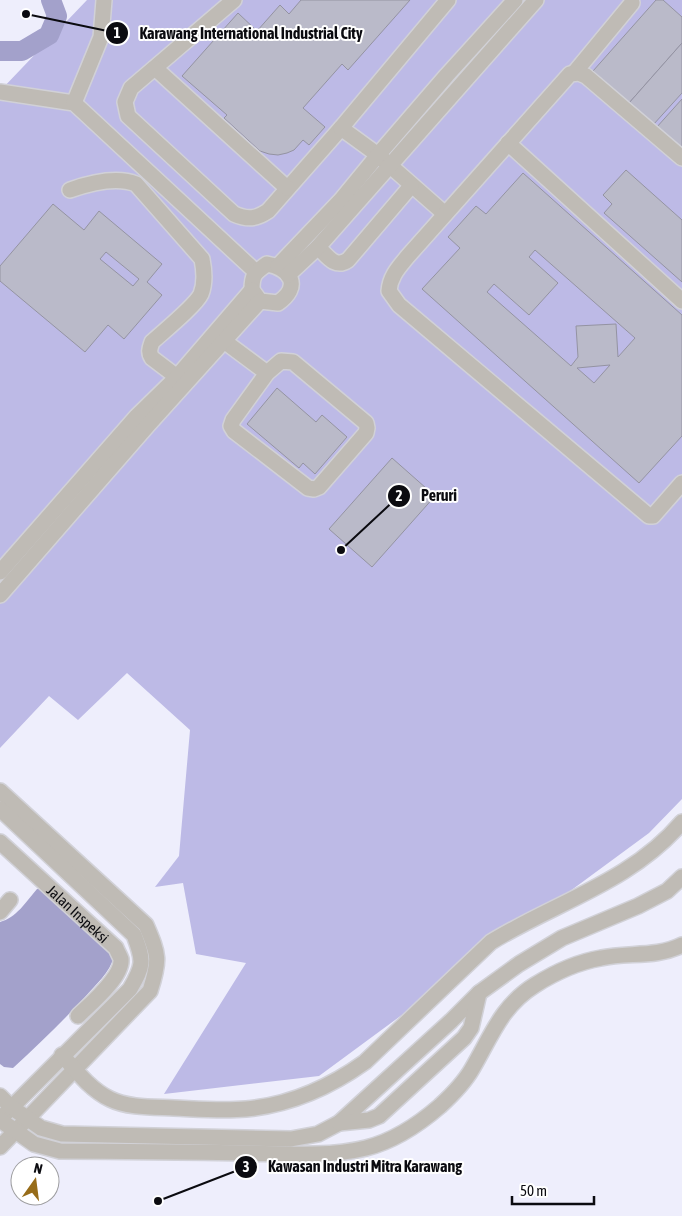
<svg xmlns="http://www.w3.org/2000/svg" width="682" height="1216" font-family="'Asap Condensed',sans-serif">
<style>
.built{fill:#eeeefc;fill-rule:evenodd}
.forest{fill:#bdbae6}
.water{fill:#a3a1cb}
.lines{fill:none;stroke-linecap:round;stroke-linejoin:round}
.river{stroke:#a3a1cb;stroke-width:20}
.building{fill:#babac9;stroke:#9493a2;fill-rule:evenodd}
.minor-casing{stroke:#d1d1d7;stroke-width:18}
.minor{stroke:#bfbbb5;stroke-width:15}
.labels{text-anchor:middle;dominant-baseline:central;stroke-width:4;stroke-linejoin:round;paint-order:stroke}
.street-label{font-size:15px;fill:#0b0b10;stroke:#fff}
.leader{fill:none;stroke:#0b0b10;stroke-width:2}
.callout-dot{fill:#0b0b10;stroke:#fff;stroke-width:2}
.mark-label{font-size:15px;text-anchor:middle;font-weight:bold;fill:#fff}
.callout-label{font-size:16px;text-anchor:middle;font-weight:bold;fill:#0b0b10;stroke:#fff;stroke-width:4;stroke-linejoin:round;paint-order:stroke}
</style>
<rect width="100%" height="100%" fill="#f7f7fd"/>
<path class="built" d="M0 0H682V1216H0ZM20 1166H50V1196H20Z"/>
<path class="forest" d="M87 0H682V799L649 833 319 1076 164 1094 246 963 196 954 183 883 155 887 179 856 190 730 127 673 78 720 49 696 0 748V91Z"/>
<path class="water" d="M37 889H43L114 956C110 973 96 984 85 997 62 1022 38 1045 13 1068L4 1067 0 1064V922C16 918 26 902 37 889Z"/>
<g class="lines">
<path class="river" d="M0 51H22L49 35 57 16 51 0"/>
</g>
<g class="building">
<path d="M301 0H410L348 70 342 64 303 108 325 127 309 145 303 140 294 150 287 153 278 155 269 154 260 151 224 118 227 115 182 76 238 13 257 31 280 5 289 14Z"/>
<path d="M656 0H663L682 17V43L629 103 593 71Z"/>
<path d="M682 43V93L653 125 629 103Z"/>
<path d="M682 99V151L656 128Z"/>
<path d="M626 170 682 220V282L604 213 612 204 603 195Z"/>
<path d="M523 173 682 315V436L639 483 422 289 460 248 448 237 476 206 486 214ZM535 250 635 338 618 357 616 324 576 326 578 357 571 366 487 292 494 284 529 315 558 283 529 257ZM610 365 594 383 577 368Z"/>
<path d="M53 204 84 230 99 211 162 264 147 282 162 295 124 339 108 325 85 352 0 281V266ZM106 252 139 279 133 286 100 259Z"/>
<path d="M277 388 316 422 322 415 347 437 315 474 303 463 299 468 247 424Z"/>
<path d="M392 458 435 496 372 567 329 529Z"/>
</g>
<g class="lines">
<defs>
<g id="minor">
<path d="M234 0 131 88 125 102 128 116 234 214C248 220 256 219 268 211L341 128 378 155 445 214"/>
<path d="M155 68 287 188"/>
<path d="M575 72 632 3"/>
<path d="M0 92 74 103 256 272"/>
<path d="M74 103 101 37 104 0"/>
<path d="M341 128 448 0"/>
<path d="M508 143 682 301"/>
<path d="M682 158 586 76 579 73 570 74 408 256C399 267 390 276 389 291L399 305 649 516H653L682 483"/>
<path d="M70 190C90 183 116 176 136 184L202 259C204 269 205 284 201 294 196 305 163 332 152 342 150 348 148 352 152 358L177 377 183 385"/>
<path d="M318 247C327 256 335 269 348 260L411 186"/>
<path d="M267 264C292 269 301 287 278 303L260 301 252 290C252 275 254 273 267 264Z"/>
<path d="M278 266 341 200 378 155 447 75 515 0"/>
<path d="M288 275 318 247 536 0"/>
<path d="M224 341 267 373 233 420 231 426 234 431 308 488 314 489 319 487 366 433 367 428 366 423 293 362 281 361 267 373"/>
<path d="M0 572 137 416 177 377 252 290"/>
<path d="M0 595 148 425 260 301"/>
<path d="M0 791 146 925C159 955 160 960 150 991L0 1147"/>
<path d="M0 809 134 935C144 961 144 965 130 989L5 1114"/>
<path id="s1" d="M0 842 116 948C117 951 120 956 121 959 123 977 89 1005 78 1016"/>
<path d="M0 912 10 900"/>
<path d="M62 1055C76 1071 91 1090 110 1099 128 1108 154 1107 174 1108 198 1109 222 1111 246 1109 290 1105 330 1087 365 1062L491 942C556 902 631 882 682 822"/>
<path d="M0 1096 11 1107 41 1128 62 1134 291 1139 318 1134 339 1123 451 1021 479 993 519 964 562 938 638 906 667 891 682 877"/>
<path d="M0 1120 34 1144 60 1151C123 1151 186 1152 249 1153 286 1154 330 1157 366 1148 394 1141 418 1125 440 1106 452 1095 464 1083 472 1069 491 1037 501 1006 535 985 554 973 578 962 601 958 628 952 656 958 682 945"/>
<path d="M339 1123 369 1120 379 1116 464 1038 471 1028 479 993"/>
</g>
</defs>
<use href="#minor" class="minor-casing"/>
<use href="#minor" class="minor"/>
</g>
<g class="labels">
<g class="street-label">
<text stroke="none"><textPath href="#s1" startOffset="106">Jalan Inspeksi</textPath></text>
</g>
</g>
<path class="leader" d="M26 14L117 33M341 550L399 496M158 1201L246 1167"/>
<g class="callout-dot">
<circle cx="26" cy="14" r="5"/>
<circle cx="341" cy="550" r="5"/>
<circle cx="158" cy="1201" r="5"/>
<circle cx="117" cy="33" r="12"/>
<circle cx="399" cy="496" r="12"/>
<circle cx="246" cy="1167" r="12"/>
</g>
<g class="mark-label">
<text x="117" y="38">1</text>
<text x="399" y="501">2</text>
<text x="246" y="1172">3</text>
</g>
<g class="callout-label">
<text x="251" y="39">Karawang International Industrial City</text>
<text x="439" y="501">Peruri</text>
<text x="365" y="1172">Kawasan Industri Mitra Karawang</text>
</g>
<g transform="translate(35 1181) rotate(14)"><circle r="24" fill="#ffffff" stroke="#9d9d9f"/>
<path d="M0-4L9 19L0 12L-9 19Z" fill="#976c19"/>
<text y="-8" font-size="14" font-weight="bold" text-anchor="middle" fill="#0b0b10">N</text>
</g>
<path d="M512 1196v8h82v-8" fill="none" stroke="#0b0b10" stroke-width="2.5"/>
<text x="520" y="1196" font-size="15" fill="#0b0b10" stroke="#ffffff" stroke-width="4" paint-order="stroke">50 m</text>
</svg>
